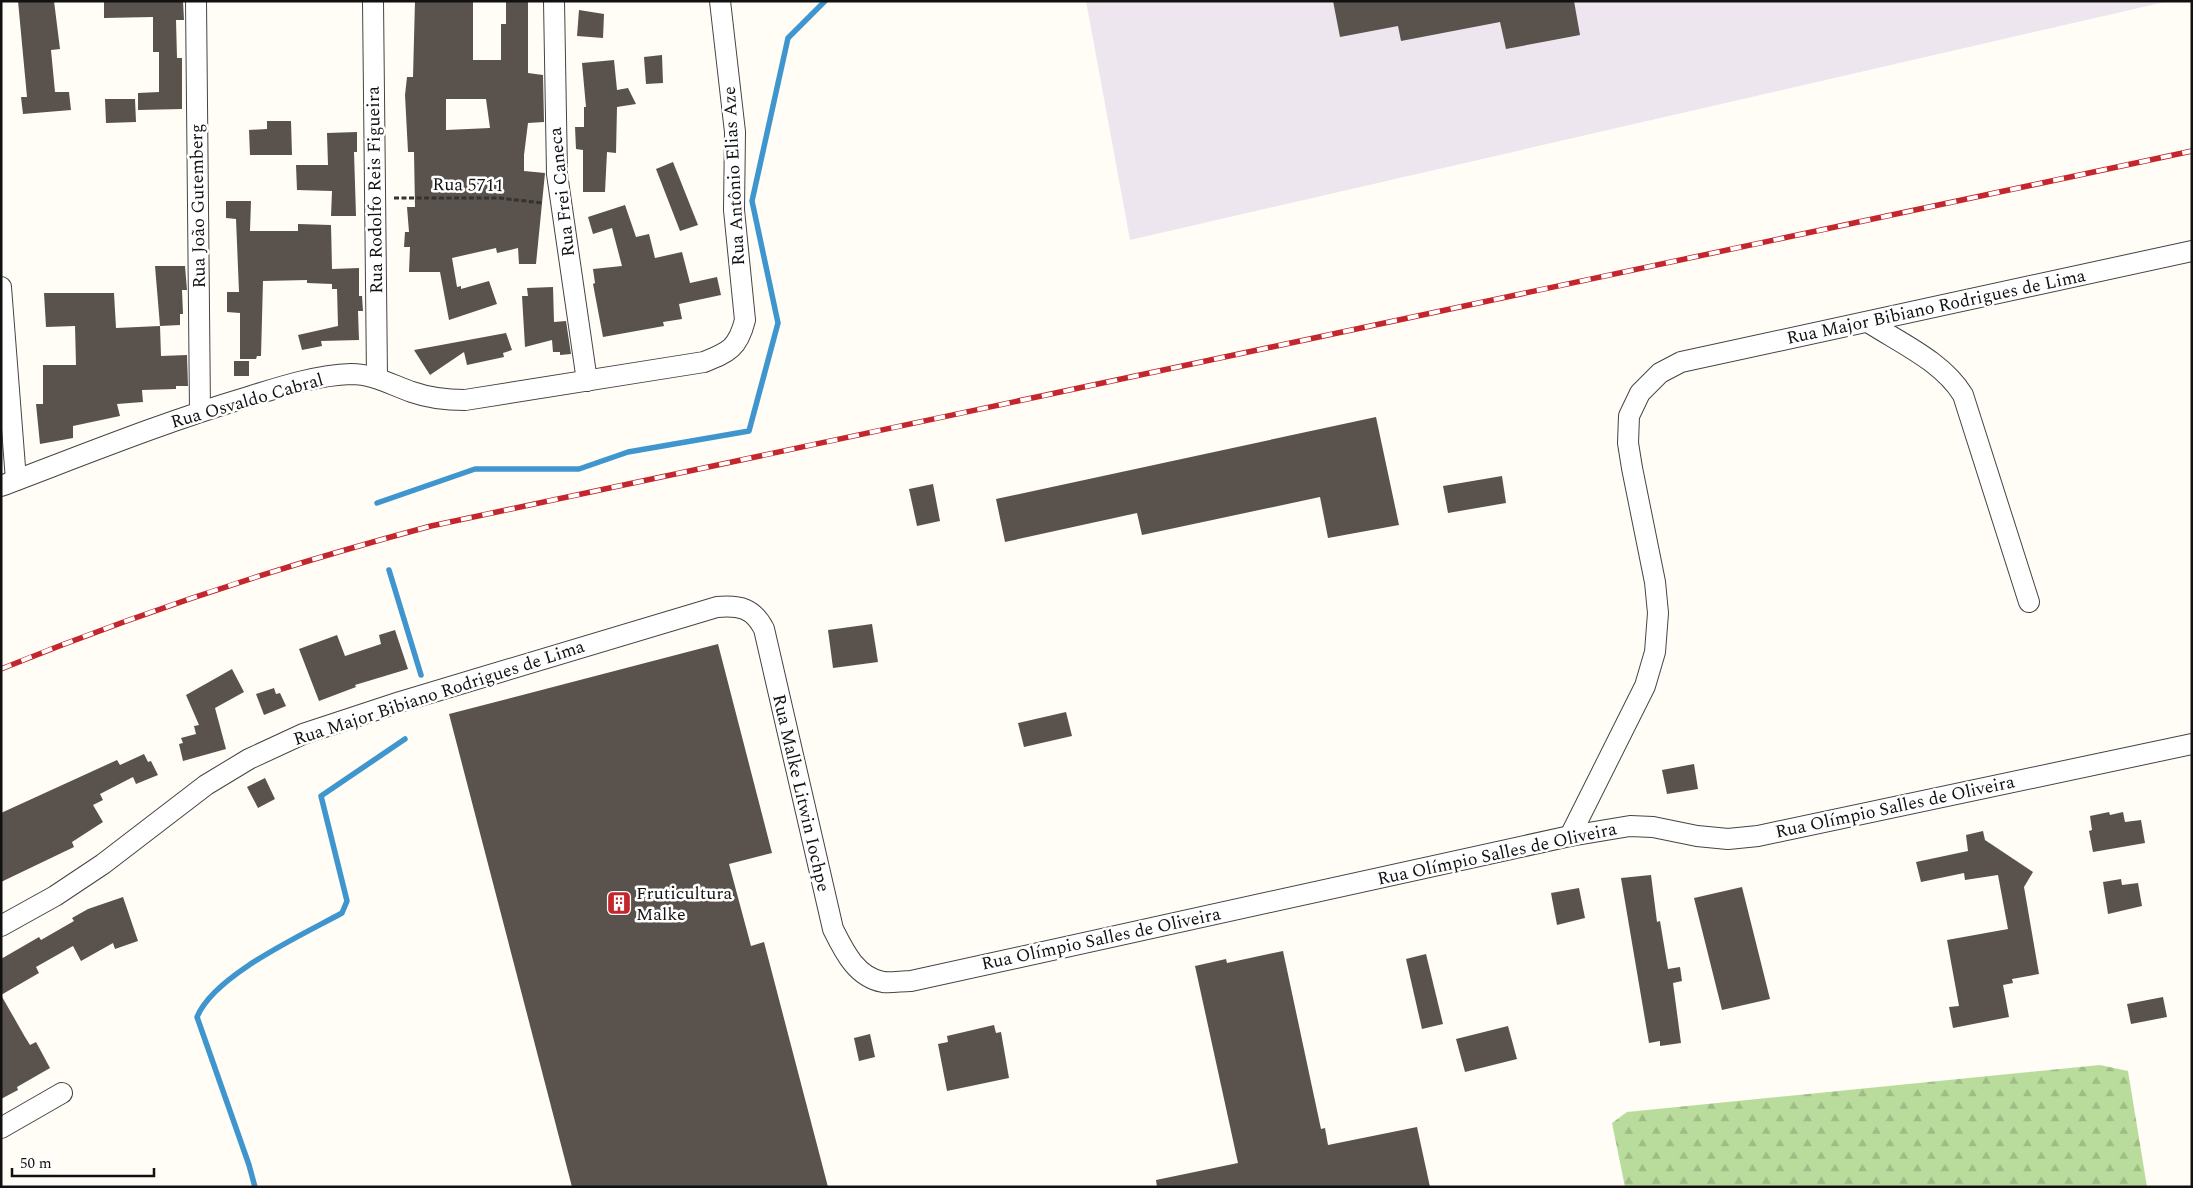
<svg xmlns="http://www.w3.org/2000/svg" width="2193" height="1188" font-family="Spectral,serif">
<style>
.industrial{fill:#eee6ef}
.forest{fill:url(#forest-firs)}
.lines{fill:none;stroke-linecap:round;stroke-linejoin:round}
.stream{stroke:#3f96cf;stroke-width:5.5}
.building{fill:#5a524d;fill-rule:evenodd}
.street-casing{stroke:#444;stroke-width:22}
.path{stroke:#333;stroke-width:3;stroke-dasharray:5 2.5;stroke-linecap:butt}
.street{stroke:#fff;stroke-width:20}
.rail-casing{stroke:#c4262e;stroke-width:5.5}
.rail{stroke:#fff;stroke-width:4;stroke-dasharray:11;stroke-linecap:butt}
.labels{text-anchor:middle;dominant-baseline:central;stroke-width:5;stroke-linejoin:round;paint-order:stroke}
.street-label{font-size:18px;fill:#111;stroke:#fff}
.poi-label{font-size:18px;fill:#111;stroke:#fff;text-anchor:start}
</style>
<defs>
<pattern id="forest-firs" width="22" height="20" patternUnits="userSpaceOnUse" patternTransform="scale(1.25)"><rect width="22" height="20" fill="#b9dc9c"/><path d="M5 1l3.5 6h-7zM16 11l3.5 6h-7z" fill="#9ebc85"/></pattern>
</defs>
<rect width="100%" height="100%" fill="#fffdf5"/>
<path class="industrial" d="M1086 1H2169L1130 240Z"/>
<path class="forest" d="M2100 1065 2128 1071 2147 1187H1625L1612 1123 1627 1112Z"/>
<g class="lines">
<g class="stream">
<path d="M377 503 475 469H579L628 452 749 431 778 323 752 201 788 38 825 1"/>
<path d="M389 570 421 675"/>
<path d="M255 1187 249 1165 197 1017C214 975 302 935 342 913L347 901 321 796 405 739"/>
</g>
</g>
<g class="building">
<path d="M18 1H54L60 49 51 50 55 92H69L71 110 23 114 21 97H27Z"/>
<path d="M104 1H183L184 20H176L177 58H182V109L138 110V93L159 92V52H153V17L104 18Z"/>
<path d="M415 1H473V60H501V24H506V1H528V73L543 75 544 122 528 123 524 155V171L545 173 536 264H519L518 248 497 253 496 248 452 258 457 287 461 286V289L489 281 497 304 449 320 440 272H409L410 247H404L405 232H409L407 207H415L414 152H408L405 95 407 77H413ZM446 99H486L490 128 446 130Z"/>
<path d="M1333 1H1574L1580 35 1506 49 1500 22 1401 41 1398 26 1340 37Z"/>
<path d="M579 10 604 14 603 38 577 36Z"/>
<path d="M662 55 663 83 646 84 644 57Z"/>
<path d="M614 60 617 90 628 88 636 104 617 107 616 153 607 152 605 192H583V150L576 149 575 127H584V107H586L582 63Z"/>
<path d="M105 99H135L136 122 106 123Z"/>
<path d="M267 121H291L292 155H250L249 130 267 129Z"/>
<path d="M357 132V152H354L356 216H331L332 191 297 190 296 165H328L327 133Z"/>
<path d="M673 162 698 225 680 231 656 169Z"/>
<path d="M226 201H251L250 231H298V224L331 225 332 269 359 268V296H362L363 311H358L359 340 321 341 322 346 302 350 298 335 338 326 337 289H332V284L307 283V280L263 281 261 356H257L256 359H240V313L227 312V292H239L236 219 226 218Z"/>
<path d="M625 205 636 237 649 234 655 258 682 252 690 283 717 277 721 295 679 304 682 319 663 322 664 326 603 337 593 284 595 283 593 269 622 266 612 228 593 234 588 217Z"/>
<path d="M155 266H185L187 290H182L183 314H180V325L160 326Z"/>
<path d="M553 287 554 322 566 321 571 354 560 355V352H553L552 340 525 347 522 296H528L527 288Z"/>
<path d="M44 293H114L116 328 160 326 161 356 187 355 188 386H176V389L142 390 143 402 117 404 120 416 73 426V438L40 444 36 404H43V365H76L75 326 46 327Z"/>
<path d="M506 333 512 350 503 353 504 357 467 365 464 352 430 375 414 350Z"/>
<rect x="234" y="361" width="15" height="15"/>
<path d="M1376 417 1399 525 1328 538 1320 497 1142 535 1137 513 1005 542 996 499Z"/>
<path d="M1502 476 1506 503 1448 513 1443 486Z"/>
<path d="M933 484 940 521 917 526 909 489Z"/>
<path d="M872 624 878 662 833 668 828 630Z"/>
<path d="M395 630 408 669 355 685 356 687 319 701 299 649 337 635 345 656 381 644 379 635Z"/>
<path d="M718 644 772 853 729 864 751 946 764 942 828 1187H572L449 714Z"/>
<path d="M232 669 244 692 215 708 226 749 183 761 179 744 183 743 181 738 196 734 194 726 199 725 186 695Z"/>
<path d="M274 688 276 694 280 693 286 706 264 715 256 694Z"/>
<path d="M1066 712 1072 736 1024 747 1018 723Z"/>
<path d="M144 754 148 762 151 761 158 775 136 784 133 777 100 794 103 800 93 805 103 822 72 842 74 847 1 882V813L117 760 120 765Z"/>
<path d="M1694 764 1698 789 1667 794 1662 770Z"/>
<path d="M265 778 275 799 258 808 247 787Z"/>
<path d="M2109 812 2110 815 2123 812 2125 822 2141 820 2145 843 2093 852 2089 831 2092 830 2090 816Z"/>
<path d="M1983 831 1985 840 2033 872 2024 887 2039 974 2012 979 2013 983 2003 985 2009 1017 1953 1028 1949 1007 1959 1006 1947 940 2008 929 1998 875 1965 880 1964 873 1921 882 1916 862 1968 851 1966 835Z"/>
<path d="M1651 875 1657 922 1660 921 1668 969 1680 967 1682 981 1673 983 1681 1043 1660 1046V1041L1649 1043 1621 878Z"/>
<path d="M2121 879 2122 885 2138 883 2142 906 2108 914 2103 882Z"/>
<path d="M1742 887 1770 999 1722 1010 1694 898Z"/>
<path d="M1579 888 1585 918 1557 925 1551 893Z"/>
<path d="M123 897 138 941 115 949 113 943 81 961 73 946 36 967 39 973 1 995V959L39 937 41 940 74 921 72 918 88 909Z"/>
<path d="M1283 951 1321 1129 1325 1128 1328 1145 1417 1127 1430 1187H1157L1156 1180 1238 1163 1195 966 1226 959 1227 963Z"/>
<path d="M1426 954 1443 1024 1422 1029 1406 959Z"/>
<path d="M1 995 25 1037 30 1045 36 1042 50 1068 17 1087 18 1090 1 1099Z"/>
<path d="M2163 997 2167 1017 2131 1024 2127 1004Z"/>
<path d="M994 1025 996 1033 1001 1032 1009 1078 947 1091 938 1044 948 1042 947 1036Z"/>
<path d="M1508 1026 1517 1059 1465 1072 1456 1039Z"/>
<path d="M870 1034 875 1057 859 1061 854 1038Z"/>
</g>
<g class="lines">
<defs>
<g id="street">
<path d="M196 1 200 411"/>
<path d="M373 1 377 378"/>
<path d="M554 1 557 174 587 381"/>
<path d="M1 287 16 480"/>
<path d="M1868 322C1900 343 1942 361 1963 395L2029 602"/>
<path d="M1 486C83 455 164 422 248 397 280 387 317 375 351 374 373 374 392 385 412 392 429 398 447 400 465 400L704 362C729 352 738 348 745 320L734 210 735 132 720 1"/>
<path d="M1570 836 1645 686 1655 652 1658 613 1655 582 1632 468 1628 443 1629 416 1640 393 1660 373 1681 362 2192 251"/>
<path d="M1 926 55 896 103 864 206 785 249 759 303 734 400 702 717 607C740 605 753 608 764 629L833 929C844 951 856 977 883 982 891 983 902 981 911 981L1570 836 1630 826 1653 827 1697 836 1728 839 1758 836 2192 744"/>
<path d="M1 1128 62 1093"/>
</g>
</defs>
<use href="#street" class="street-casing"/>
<path class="path" d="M394 198H499L543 203"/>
<use href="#street" class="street"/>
<defs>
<path id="rail" d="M1 669C141 612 285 565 431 526L2192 151"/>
</defs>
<use href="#rail" class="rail-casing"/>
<use href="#rail" class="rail"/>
</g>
<defs>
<symbol id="building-square" viewBox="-11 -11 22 22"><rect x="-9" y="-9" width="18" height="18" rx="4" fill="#c4262e" stroke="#fff"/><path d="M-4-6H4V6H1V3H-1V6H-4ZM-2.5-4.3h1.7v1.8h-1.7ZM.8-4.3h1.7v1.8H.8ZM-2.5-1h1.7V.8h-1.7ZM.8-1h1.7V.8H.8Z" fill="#fff"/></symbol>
</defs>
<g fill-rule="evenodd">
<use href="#building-square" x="605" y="889" width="28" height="28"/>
</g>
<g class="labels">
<g class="street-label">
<text transform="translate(734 176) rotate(-93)">Rua Antônio Elias Aze</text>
<text transform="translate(468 185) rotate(1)">Rua 5711</text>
<text transform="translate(375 190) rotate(-91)">Rua Rodolfo Reis Figueira</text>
<text transform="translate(562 192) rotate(-96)">Rua Frei Caneca</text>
<text transform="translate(198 206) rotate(-91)">Rua João Gutemberg</text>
<text transform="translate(1936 307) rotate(-12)">Rua Major Bibiano Rodrigues de Lima</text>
<text transform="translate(247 401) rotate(-16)">Rua Osvaldo Cabral</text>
<text transform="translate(439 693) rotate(-18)">Rua Major Bibiano Rodrigues de Lima</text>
<text transform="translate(801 793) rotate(77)">Rua Malke Litwin Iochpe</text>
<text transform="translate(1895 807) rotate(-12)">Rua Olímpio Salles de Oliveira</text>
<text transform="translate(1497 854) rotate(-12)">Rua Olímpio Salles de Oliveira</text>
<text transform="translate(1101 939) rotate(-12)">Rua Olímpio Salles de Oliveira</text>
</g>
<g class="poi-label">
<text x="636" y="893">Fruticultura<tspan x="636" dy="21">Malke</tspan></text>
</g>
</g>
<rect width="2193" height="1188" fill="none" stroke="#111111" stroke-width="5"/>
<path d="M12 1168v8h142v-8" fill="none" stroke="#111111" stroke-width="2.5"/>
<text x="20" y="1168" font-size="15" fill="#111111" stroke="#ffffff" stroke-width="4" paint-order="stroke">50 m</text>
</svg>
